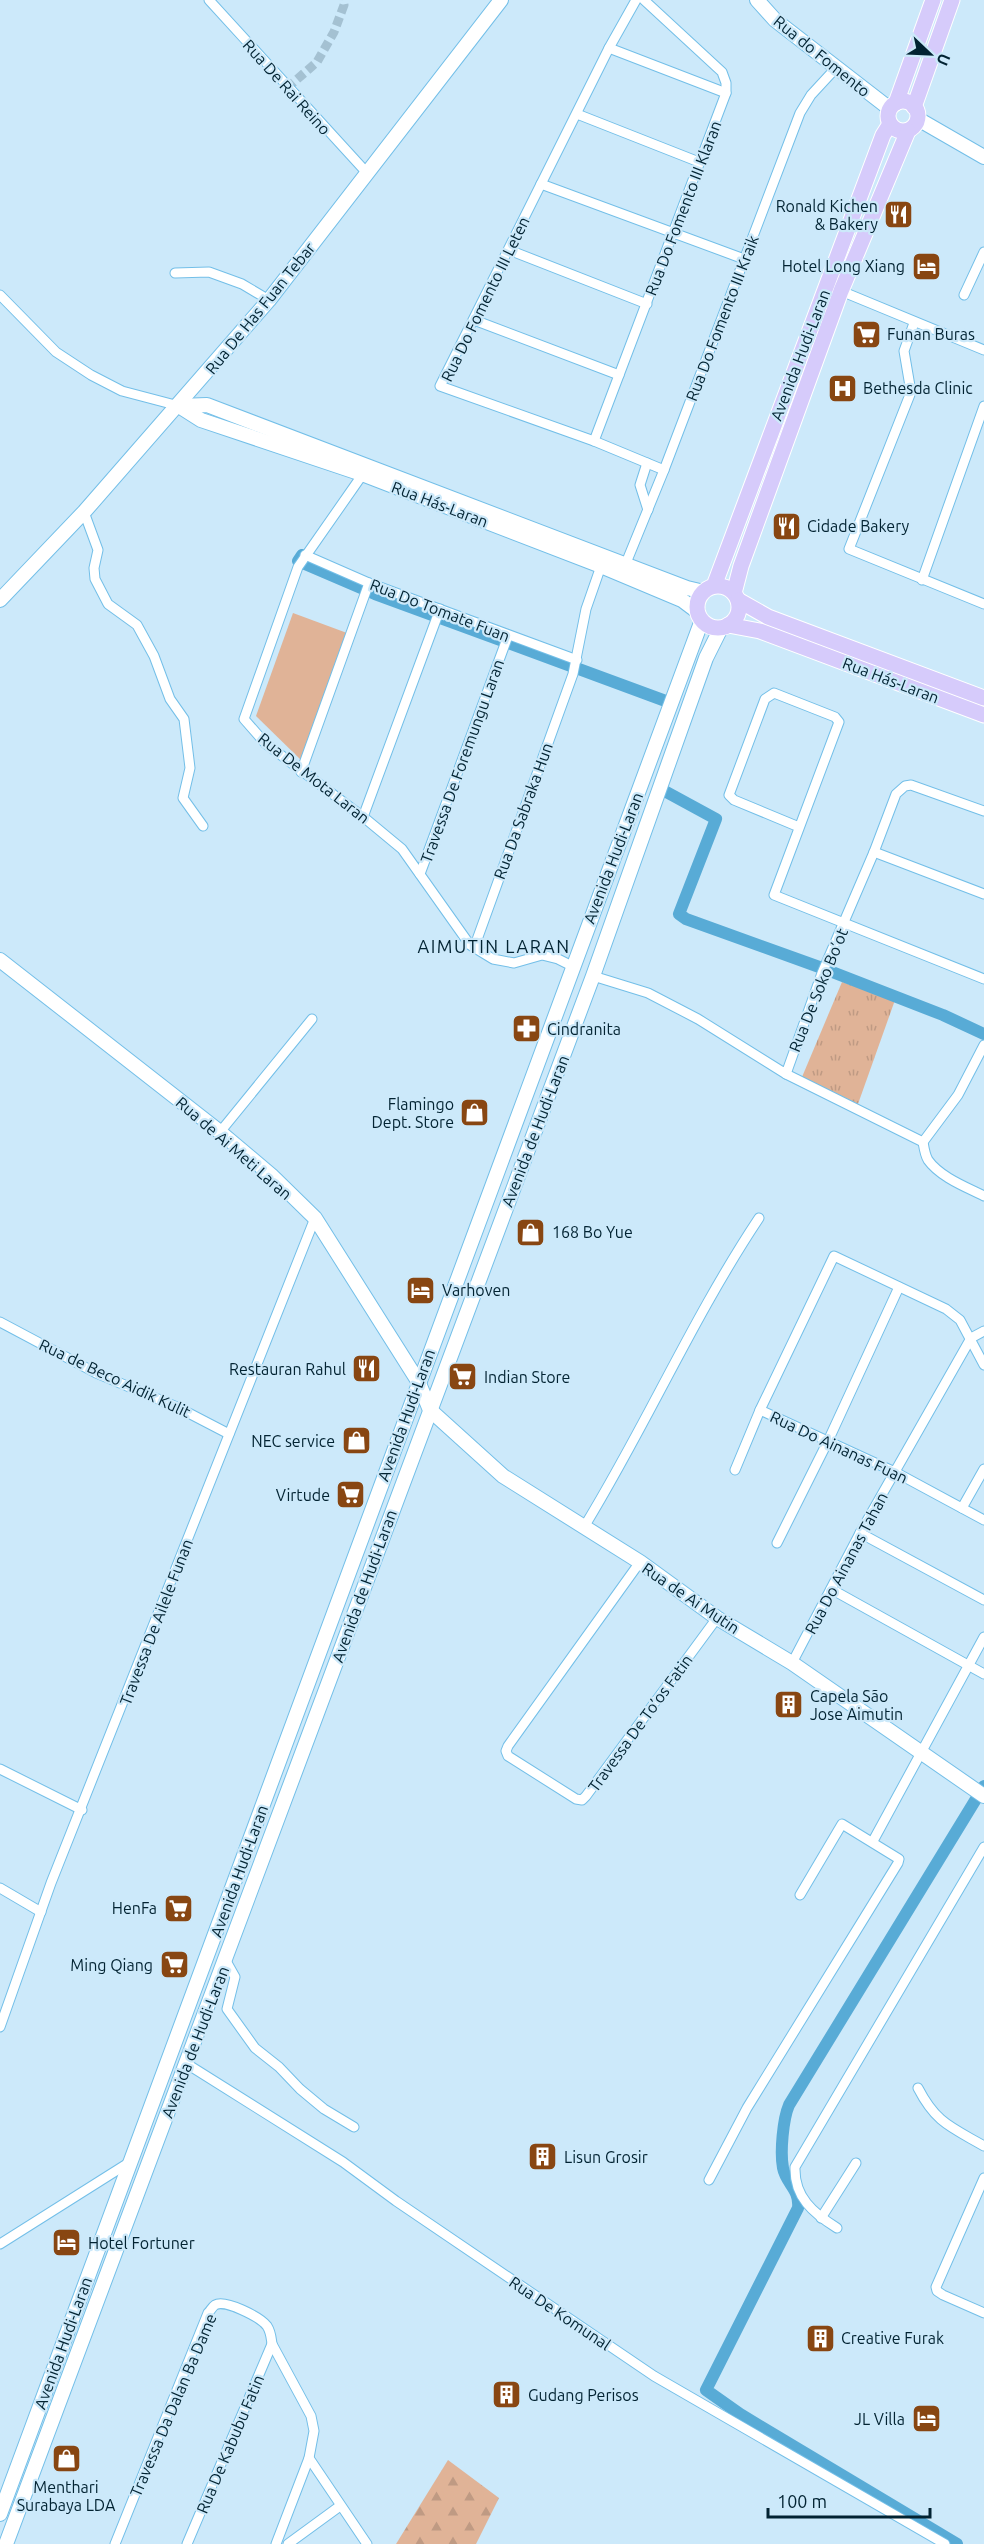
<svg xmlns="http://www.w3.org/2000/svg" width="984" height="2544" font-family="Ubuntu,sans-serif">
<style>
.grass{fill:url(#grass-tufts)}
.forest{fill:url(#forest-firs)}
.garden{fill:#e0b397}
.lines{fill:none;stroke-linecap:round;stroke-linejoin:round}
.canal{stroke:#58abd6;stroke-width:12}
.street-tunnel{stroke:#a4c1d2;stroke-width:9;stroke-dasharray:9 4.5;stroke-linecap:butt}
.street-casing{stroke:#73bfe8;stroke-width:11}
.secondary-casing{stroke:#73bfe8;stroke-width:16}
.primary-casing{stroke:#fff;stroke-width:17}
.street{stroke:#fff;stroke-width:9}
.secondary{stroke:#fff;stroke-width:14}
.primary{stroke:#d6cbfb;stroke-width:15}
.labels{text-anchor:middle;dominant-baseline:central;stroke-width:4.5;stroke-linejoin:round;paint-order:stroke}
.street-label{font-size:16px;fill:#022332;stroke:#cce9fa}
.poi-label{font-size:16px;fill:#022332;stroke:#cce9fa;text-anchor:start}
.neighbourhood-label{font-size:18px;letter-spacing:1.5px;fill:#022332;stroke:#cce9fa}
</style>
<defs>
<pattern id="grass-tufts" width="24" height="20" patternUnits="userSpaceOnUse" patternTransform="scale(1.5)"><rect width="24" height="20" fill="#e0b397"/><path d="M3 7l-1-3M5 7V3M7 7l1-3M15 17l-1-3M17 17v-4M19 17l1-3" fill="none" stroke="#bf9a83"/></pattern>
<pattern id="forest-firs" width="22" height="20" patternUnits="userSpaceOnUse" patternTransform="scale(1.5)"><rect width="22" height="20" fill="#e0b397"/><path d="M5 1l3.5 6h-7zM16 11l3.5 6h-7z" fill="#bf9a83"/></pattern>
</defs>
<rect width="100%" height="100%" fill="#cce9fa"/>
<path class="grass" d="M842 982 895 1000 858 1104 802 1077Z"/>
<path class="forest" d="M448 2460 499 2498 476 2544H396Z"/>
<path class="garden" d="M293 613 347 633 302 761 256 716Z"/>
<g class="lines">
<g class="canal">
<path d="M302 555 298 561 375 594 671 703"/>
<path d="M659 788 716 819 679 914 686 919 822 968 943 1015 984 1034"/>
<path d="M957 2544 740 2414 706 2390 798 2208C800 2189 786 2184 783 2168 780 2152 783 2119 789 2105L984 1786"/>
</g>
<path class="street-tunnel" d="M287 88 317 62 334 32 344 5 343 0"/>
<defs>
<g id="street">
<path d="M209 0 367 173"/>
<path d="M636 0 609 48 440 386 594 441 664 470"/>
<path d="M609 48 726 93"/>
<path d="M577 114 699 162"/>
<path d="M541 184 744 259"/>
<path d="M509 250 647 304"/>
<path d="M175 273 209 272 242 284 269 300"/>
<path d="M841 291 984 350"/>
<path d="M0 295 56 352 91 375 122 391 179 406"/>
<path d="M964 295 984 252"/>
<path d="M474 320 619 375"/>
<path d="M914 323 904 351 911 392 849 549 984 604"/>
<path d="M594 441 726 93V83L722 72 644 0"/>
<path d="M647 463 640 485 648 510"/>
<path d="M365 471 298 567 244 719 265 743 367 820 402 849 470 945 493 959 514 963 542 955 558 959 572 966"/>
<path d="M84 512 98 550 94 568 95 579 108 604 137 625 154 656 170 699 184 719 190 768 183 798 203 826"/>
<path d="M305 555 369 583 577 660"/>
<path d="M624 568 664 470 800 113 811 95 835 69"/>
<path d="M922 580 984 406"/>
<path d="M301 772 369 583"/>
<path d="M363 817 440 609"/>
<path d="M799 827 734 800 729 795 765 699 774 693 835 717 839 722 774 895 984 979"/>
<path d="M874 852 984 894"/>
<path d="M420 874 508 636"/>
<path d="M474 948 573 674 586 609 601 566"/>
<path d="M593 976 648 993 698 1019 786 1074 822 973 874 852 896 794 905 786 911 785 984 811"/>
<path d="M786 1074 923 1142"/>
<path d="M220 1132 312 1019"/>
<path d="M923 1142 958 1095 984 1045"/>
<path d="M923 1142C924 1148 925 1155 928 1160 940 1177 966 1187 984 1196"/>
<path d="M0 1322 96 1373 177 1407 229 1434"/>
<path d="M984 1365 960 1320 946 1309 834 1256 760 1410 895 1472 984 1520"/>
<path d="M735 1470 760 1410"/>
<path d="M962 1508 984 1469"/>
<path d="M584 1527C646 1426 693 1317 759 1218"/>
<path d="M860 1533 984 1600"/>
<path d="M777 1543 828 1441 899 1287"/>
<path d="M640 1562 508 1746 506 1751 508 1756 576 1799 582 1800 586 1796 717 1618"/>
<path d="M831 1589 984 1674"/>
<path d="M792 1663 860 1533 971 1338 984 1331"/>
<path d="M0 1769 82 1810"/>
<path d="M873 1841 984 1637"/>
<path d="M0 1888 41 1912"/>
<path d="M226 1961 235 1977 227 2009 255 2048 279 2067 300 2089 324 2109 354 2127"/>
<path d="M0 2027 51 1883 315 1218"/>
<path d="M187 2064 343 2162 396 2201 654 2376 945 2544"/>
<path d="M918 2088C936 2123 951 2127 984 2146"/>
<path d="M984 2178 936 2287 937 2291 943 2295 984 2313"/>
<path d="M709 2180 747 2108 898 1863 899 1859 842 1824 800 1895"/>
<path d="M821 2218 856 2163"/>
<path d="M837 2228C813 2213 794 2197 795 2167L984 1847"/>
<path d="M0 2244 130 2162"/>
<path d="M309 2458 367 2544"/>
<path d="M115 2544 208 2313C211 2310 212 2307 215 2305 225 2299 260 2317 267 2326 271 2332 271 2337 272 2344L311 2416 314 2431 309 2458 276 2544"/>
<path d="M187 2544 272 2344"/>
<path d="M288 2544 340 2506"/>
</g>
<g id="secondary">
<path d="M757 0 775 20 890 109"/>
<path d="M918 119 984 157"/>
<path d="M179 406 201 420 362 474 601 566 682 600 698 612"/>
<path d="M179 406 207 405 687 588 704 592"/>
<path d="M0 600 84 512 269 300 501 0"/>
<path d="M0 960 220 1132 271 1175 315 1218 418 1381 430 1410 503 1476 640 1562 717 1618 792 1663 984 1796"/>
<path d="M0 2514 702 620"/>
<path d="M6 2544 593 976 706 658 721 628"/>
</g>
<g id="primary">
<circle cx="903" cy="116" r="15"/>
<path d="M896 103 933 0"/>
<path d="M914 107 952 0"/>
<path d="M714 586 883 135 890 124"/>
<circle cx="718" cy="607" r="21"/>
<path d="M734 593 741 566 841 291 908 131"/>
<path d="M738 600 768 617 984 698"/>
<path d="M728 625 760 631 984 715"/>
</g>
</defs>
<use href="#street" class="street-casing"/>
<use href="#secondary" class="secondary-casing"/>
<use href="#primary" class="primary-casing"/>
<use href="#street" class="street"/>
<use href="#secondary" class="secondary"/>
<use href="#primary" class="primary"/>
</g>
<defs>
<symbol id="restaurant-square" viewBox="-11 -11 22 22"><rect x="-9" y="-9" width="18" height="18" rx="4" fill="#884612" stroke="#cce9fa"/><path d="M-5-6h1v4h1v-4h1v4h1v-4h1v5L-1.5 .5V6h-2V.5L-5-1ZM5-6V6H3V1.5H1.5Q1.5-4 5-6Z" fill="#fff"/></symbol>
<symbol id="hotel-square" viewBox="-11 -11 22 22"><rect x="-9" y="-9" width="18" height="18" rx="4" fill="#884612" stroke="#cce9fa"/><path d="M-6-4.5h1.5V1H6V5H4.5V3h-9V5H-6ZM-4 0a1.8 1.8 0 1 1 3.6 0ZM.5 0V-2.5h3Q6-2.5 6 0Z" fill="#fff"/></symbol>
<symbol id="supermarket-square" viewBox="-11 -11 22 22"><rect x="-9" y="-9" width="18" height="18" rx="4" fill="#884612" stroke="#cce9fa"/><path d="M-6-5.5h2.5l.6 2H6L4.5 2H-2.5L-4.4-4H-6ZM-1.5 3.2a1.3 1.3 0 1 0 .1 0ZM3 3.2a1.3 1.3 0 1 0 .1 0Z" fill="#fff"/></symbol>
<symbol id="hospital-square" viewBox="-11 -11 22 22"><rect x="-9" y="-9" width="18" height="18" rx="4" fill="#884612" stroke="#cce9fa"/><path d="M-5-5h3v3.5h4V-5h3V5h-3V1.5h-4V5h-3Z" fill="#fff"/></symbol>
<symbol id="pharmacy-square" viewBox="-11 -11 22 22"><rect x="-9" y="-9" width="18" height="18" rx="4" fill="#884612" stroke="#cce9fa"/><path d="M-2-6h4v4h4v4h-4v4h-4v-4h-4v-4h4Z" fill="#fff"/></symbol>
<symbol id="shop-square" viewBox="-11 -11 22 22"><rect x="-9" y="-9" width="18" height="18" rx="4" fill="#884612" stroke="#cce9fa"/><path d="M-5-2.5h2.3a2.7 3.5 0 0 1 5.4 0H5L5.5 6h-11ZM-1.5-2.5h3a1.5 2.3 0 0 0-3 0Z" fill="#fff"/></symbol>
<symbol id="building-square" viewBox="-11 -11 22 22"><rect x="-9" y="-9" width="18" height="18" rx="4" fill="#884612" stroke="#cce9fa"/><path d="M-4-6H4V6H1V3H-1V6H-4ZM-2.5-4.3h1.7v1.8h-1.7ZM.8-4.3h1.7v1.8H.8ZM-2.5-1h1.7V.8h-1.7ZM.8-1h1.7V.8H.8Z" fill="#fff"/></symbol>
</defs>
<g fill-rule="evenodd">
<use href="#restaurant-square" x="882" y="198" width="33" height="33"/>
<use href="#hotel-square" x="910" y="250" width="33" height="33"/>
<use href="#supermarket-square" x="850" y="318" width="33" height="33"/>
<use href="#hospital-square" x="826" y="372" width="33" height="33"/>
<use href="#restaurant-square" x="770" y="510" width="33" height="33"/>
<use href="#pharmacy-square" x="510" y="1012" width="33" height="33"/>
<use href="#shop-square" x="458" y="1096" width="33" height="33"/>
<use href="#shop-square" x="514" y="1216" width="33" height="33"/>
<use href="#hotel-square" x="404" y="1274" width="33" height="33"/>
<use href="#restaurant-square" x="350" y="1352" width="33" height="33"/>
<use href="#supermarket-square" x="446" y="1360" width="33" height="33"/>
<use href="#shop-square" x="340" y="1424" width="33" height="33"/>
<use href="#supermarket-square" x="334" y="1478" width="33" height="33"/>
<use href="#building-square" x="772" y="1688" width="33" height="33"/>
<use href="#supermarket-square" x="162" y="1892" width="33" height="33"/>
<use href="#supermarket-square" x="158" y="1948" width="33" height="33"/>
<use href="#building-square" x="526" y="2140" width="33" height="33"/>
<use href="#hotel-square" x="50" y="2226" width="33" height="33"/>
<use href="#building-square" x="804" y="2322" width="33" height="33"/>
<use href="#building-square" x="490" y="2378" width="33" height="33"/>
<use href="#hotel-square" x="910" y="2402" width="33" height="33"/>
<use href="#shop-square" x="50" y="2442" width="33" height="33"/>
</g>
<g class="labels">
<g class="street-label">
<text transform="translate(822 56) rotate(39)">Rua do Fomento</text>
<text transform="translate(287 87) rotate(48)">Rua De Rai Reino</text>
<text transform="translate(683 208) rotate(-69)">Rua Do Fomento III Klaran</text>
<text transform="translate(485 299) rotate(-64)">Rua Do Fomento III Leten</text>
<text transform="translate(260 308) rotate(-51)">Rua De Has Fuan Tebar</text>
<text transform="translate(722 318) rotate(-69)">Rua Do Fomento III Kraik</text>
<text transform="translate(800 355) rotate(-69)">Avenida Hudi-Laran</text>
<text transform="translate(440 504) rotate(21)">Rua Hás-Laran</text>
<text transform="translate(440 610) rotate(21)">Rua Do Tomate Fuan</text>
<text transform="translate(891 680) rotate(21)">Rua Hás-Laran</text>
<text transform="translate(462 761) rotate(-70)">Travessa De Foremungu Laran</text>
<text transform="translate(314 778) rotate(38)">Rua De Mota Laran</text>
<text transform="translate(523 811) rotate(-70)">Rua Da Sabraka Hun</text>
<text transform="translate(613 858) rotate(-69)">Avenida Hudi-Laran</text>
<text transform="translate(818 990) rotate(-68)">Rua De Soko Bo’ot</text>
<text transform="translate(535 1131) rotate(-69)">Avenida de Hudi-Laran</text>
<text transform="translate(234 1148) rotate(41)">Rua de Ai Meti Laran</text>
<text transform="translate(115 1378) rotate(25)">Rua de Beco Aidik Kulit</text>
<text transform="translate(406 1415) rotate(-70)">Avenida Hudi-Laran</text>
<text transform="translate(839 1447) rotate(25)">Rua Do Ainanas Fuan</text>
<text transform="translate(846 1563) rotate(-62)">Rua Do Ainanas Tahan</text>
<text transform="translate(364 1586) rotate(-70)">Avenida de Hudi-Laran</text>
<text transform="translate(691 1598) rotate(34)">Rua de Ai Mutin</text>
<text transform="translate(156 1622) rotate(-69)">Travessa De Ailele Funan</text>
<text transform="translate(640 1723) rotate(-54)">Travessa De To’os Fatin</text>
<text transform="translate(239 1871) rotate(-70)">Avenida Hudi-Laran</text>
<text transform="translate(195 2042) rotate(-69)">Avenida de Hudi-Laran</text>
<text transform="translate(560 2313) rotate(34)">Rua De Komunal</text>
<text transform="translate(63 2343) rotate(-70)">Avenida Hudi-Laran</text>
<text transform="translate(173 2405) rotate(-67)">Travessa Da Dalan Ba Dame</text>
<text transform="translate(230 2444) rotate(-67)">Rua De Kabubu Fatin</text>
</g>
<g class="poi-label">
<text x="878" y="206" text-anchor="end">Ronald Kichen<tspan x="878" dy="18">&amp; Bakery</tspan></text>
<text x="905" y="266" text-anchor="end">Hotel Long Xiang</text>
<text x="887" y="334">Funan Buras</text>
<text x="863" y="388">Bethesda Clinic</text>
<text x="807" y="526">Cidade Bakery</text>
<text x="547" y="1029">Cindranita</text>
<text x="454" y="1104" text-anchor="end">Flamingo<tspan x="454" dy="18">Dept. Store</tspan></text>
<text x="552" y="1232">168 Bo Yue</text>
<text x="442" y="1290">Varhoven</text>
<text x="346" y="1369" text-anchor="end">Restauran Rahul</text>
<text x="484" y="1377">Indian Store</text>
<text x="335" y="1441" text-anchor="end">NEC service</text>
<text x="330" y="1495" text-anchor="end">Virtude</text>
<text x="810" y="1696">Capela São<tspan x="810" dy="18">Jose Aimutin</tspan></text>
<text x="157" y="1908" text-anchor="end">HenFa</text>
<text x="153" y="1965" text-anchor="end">Ming Qiang</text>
<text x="564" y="2157">Lisun Grosir</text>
<text x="88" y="2243">Hotel Fortuner</text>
<text x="841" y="2338">Creative Furak</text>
<text x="528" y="2395">Gudang Perisos</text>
<text x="905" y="2419" text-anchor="end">JL Villa</text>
<text x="66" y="2487" text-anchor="middle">Menthari<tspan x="66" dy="18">Surabaya LDA</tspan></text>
</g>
<g class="neighbourhood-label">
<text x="494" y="946">AIMUTIN LARAN</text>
</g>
</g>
<g transform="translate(930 54) rotate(113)" stroke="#cce9fa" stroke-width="4.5" paint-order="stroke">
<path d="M0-4.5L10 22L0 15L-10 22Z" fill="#022332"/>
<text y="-9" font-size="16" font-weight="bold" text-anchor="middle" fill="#022332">U</text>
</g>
<path d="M768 2508v9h162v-9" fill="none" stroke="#022332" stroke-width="3"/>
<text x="777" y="2508" font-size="18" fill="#022332" stroke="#cce9fa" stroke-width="4.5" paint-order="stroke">100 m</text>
</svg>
